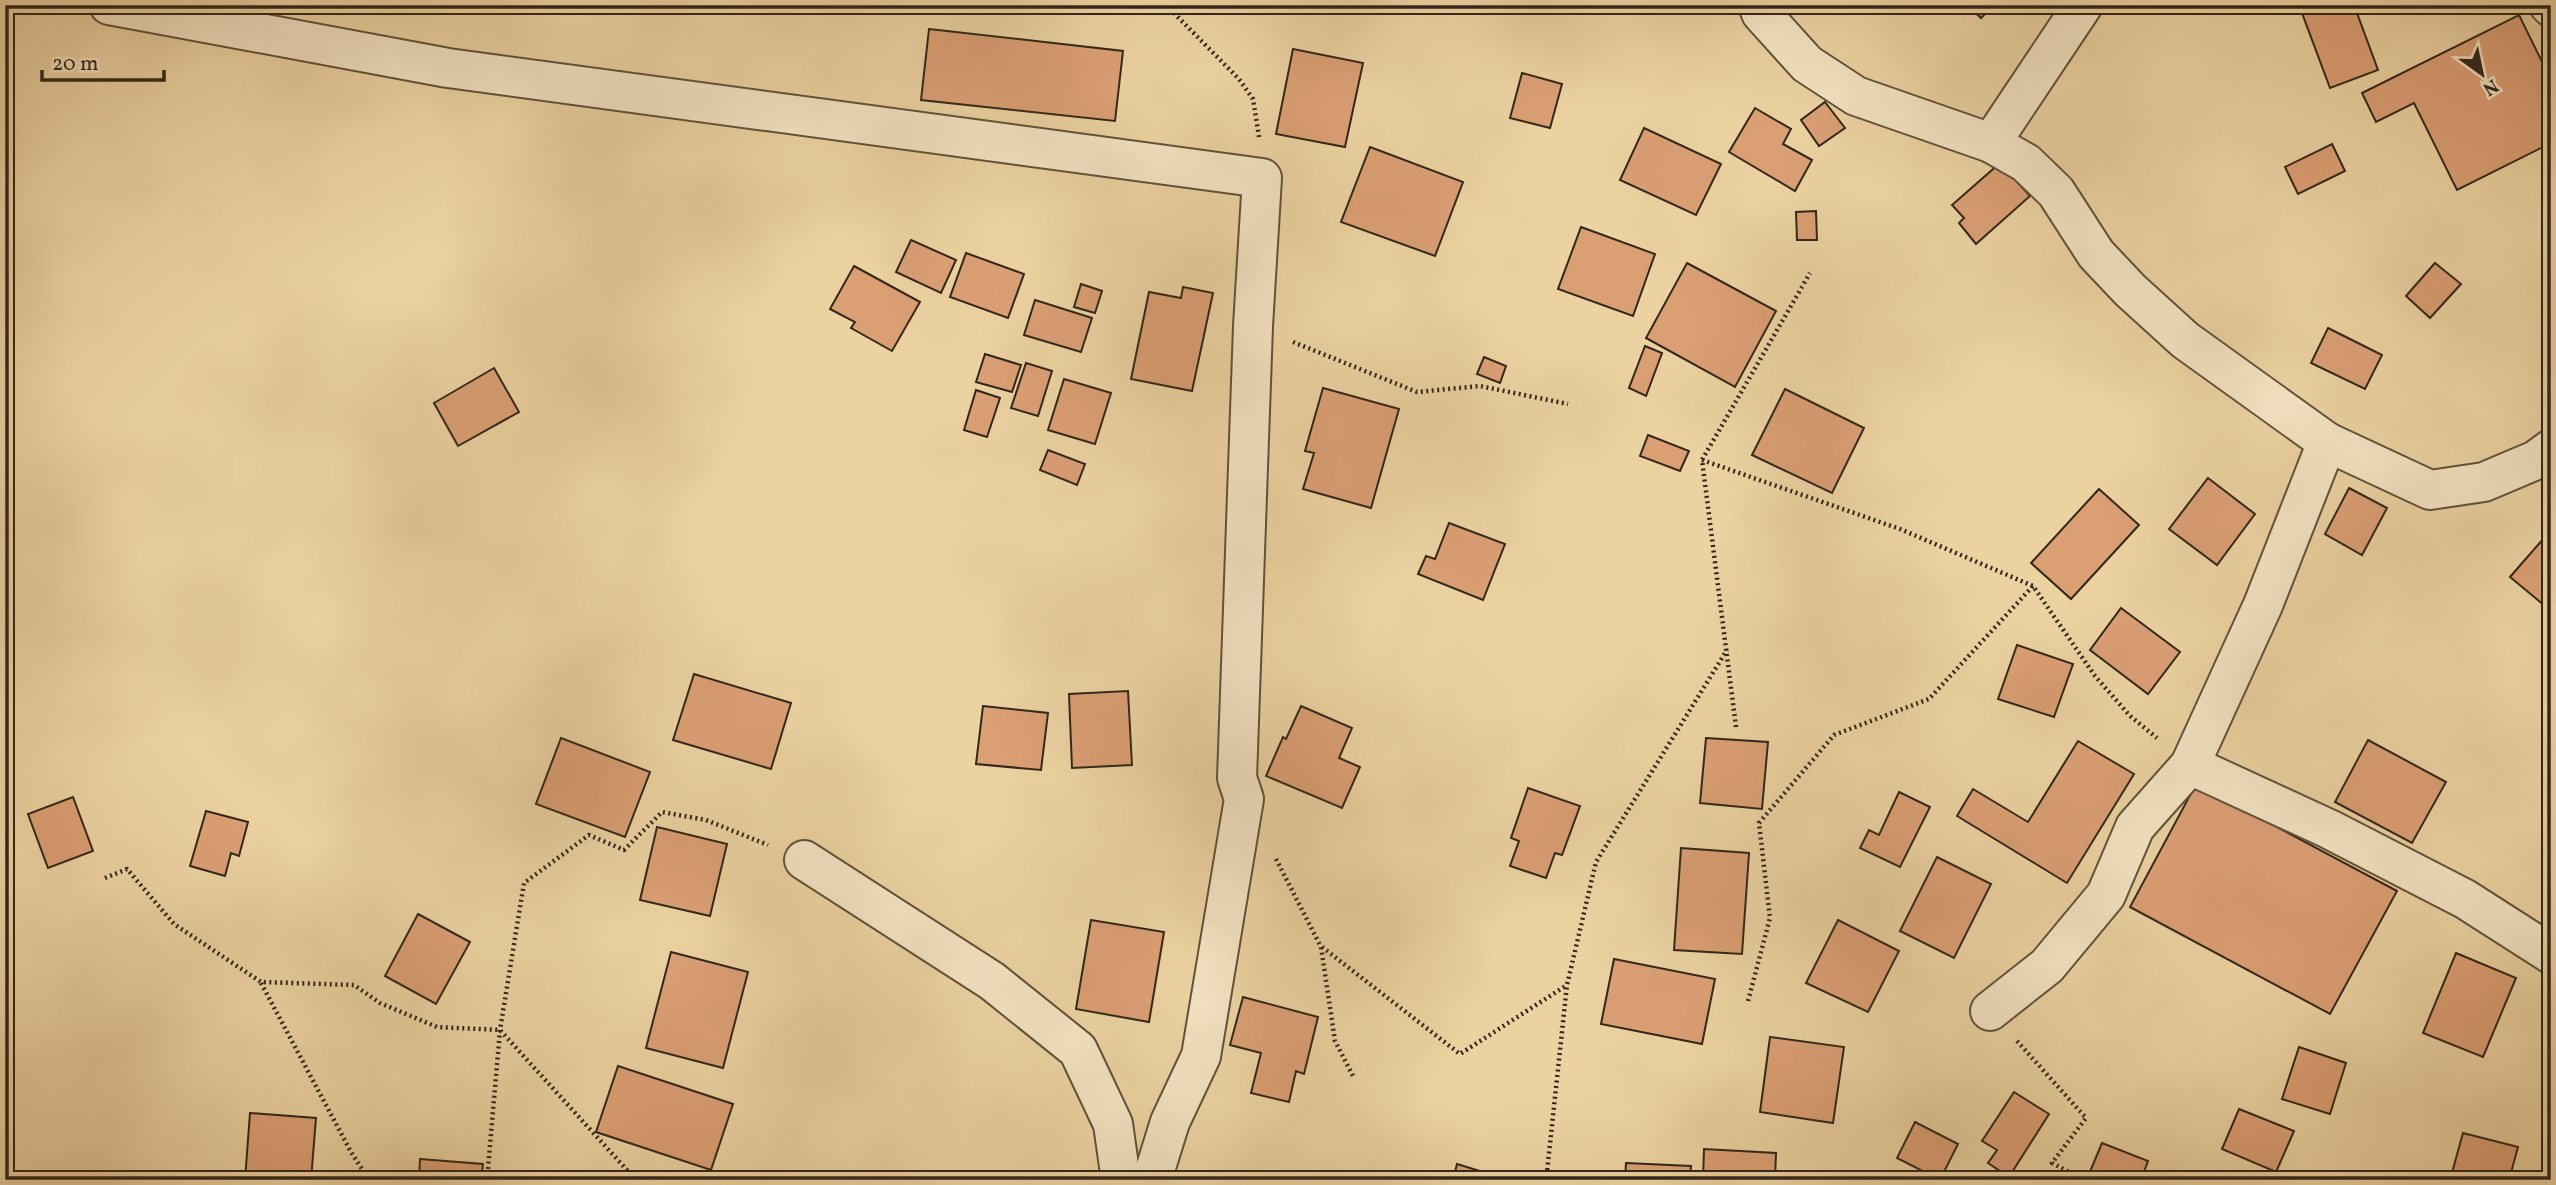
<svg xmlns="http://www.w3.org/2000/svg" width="2556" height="1185" font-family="Vollkorn,serif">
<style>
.building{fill:#db9f74;stroke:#31271b;stroke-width:2}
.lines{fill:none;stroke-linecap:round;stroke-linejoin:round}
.street-casing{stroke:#60523c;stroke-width:42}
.path{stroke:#31271b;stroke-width:4.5;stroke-dasharray:2 3.5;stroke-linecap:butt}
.street{stroke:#f3e2c2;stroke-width:38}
</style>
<rect width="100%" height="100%" fill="#ecd2a1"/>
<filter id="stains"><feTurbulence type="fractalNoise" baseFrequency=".00286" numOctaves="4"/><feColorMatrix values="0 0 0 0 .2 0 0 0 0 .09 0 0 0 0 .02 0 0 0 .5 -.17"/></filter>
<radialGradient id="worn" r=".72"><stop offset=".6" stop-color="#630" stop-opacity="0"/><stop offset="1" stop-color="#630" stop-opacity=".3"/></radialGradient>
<g class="building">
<path d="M1967 5H1994L1981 18Z"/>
<path d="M2323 5H2354L2378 70 2330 88 2302 13Z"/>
<path d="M2519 15 2551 80V143L2457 190 2414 103 2376 122 2362 93Z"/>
<path d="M929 29 1123 51 1115 121 921 100Z"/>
<path d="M1293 49 1363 63 1345 147 1276 134Z"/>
<path d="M1522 73 1562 84 1550 128 1510 118Z"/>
<path d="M1825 102 1845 128 1819 146 1801 120Z"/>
<path d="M1755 108 1791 129 1783 144 1812 160 1795 191 1729 152Z"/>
<path d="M1644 128 1721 164 1696 215 1620 180Z"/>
<path d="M2332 144 2345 171 2298 194 2285 167Z"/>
<path d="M1370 147 1463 182 1435 256 1341 222Z"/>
<path d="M2000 163 2030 196 1976 244 1959 223 1964 218 1952 205Z"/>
<path d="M1816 211 1817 240H1797L1796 212Z"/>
<path d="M1581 227 1655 254 1633 316 1558 289Z"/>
<path d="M911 240 956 260 941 293 896 272Z"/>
<path d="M966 253 1024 274 1008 318 950 297Z"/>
<path d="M1687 263 1776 311 1735 387 1646 338Z"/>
<path d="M2435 263 2461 284 2430 318 2406 296Z"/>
<path d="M854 266 920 302 892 351 851 328 855 322 830 309Z"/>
<path d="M1081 284 1102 291 1095 313 1074 307Z"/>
<path d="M1183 287 1213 293 1192 391 1131 379 1149 292 1181 298Z"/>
<path d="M1035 300 1092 318 1081 352 1024 335Z"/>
<path d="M2328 328 2382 355 2365 389 2311 363Z"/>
<path d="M1645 346 1662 353 1646 396 1629 388Z"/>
<path d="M985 354 1021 365 1012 392 976 382Z"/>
<path d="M1484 357 1506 366 1500 383 1477 374Z"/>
<path d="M1026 363 1052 371 1038 416 1011 408Z"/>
<path d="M494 368 519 412 458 446 434 403Z"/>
<path d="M1064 379 1111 393 1095 444 1048 430Z"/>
<path d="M1323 388 1399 409 1371 508 1303 489 1314 453 1305 451Z"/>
<path d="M1785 389 1864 428 1832 493 1752 455Z"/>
<path d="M976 390 1000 398 987 437 964 430Z"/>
<path d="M1648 435 1689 451 1680 471 1640 456Z"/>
<path d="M1048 450 1085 464 1077 485 1040 470Z"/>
<path d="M2208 478 2255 514 2217 565 2169 529Z"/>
<path d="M2349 488 2387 508 2362 555 2325 534Z"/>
<path d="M2099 489 2139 525 2071 599 2031 563Z"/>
<path d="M1449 523 1505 544 1483 600 1418 574 1426 556 1435 559Z"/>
<path d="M2550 531 2551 532V611L2510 577Z"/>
<path d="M2121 608 2180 652 2148 694 2090 650Z"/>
<path d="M2017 645 2073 664 2054 717 1998 699Z"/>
<path d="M694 674 791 703 771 769 673 740Z"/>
<path d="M1128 691 1132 765 1072 768 1069 694Z"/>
<path d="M983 706 1048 713 1041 770 976 764Z"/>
<path d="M1301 706 1352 728 1339 758 1360 767 1342 808 1266 776 1283 737 1286 739Z"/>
<path d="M561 738 650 772 625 837 536 804Z"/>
<path d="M1706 738 1768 742 1762 809 1700 803Z"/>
<path d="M2368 740 2446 782 2412 843 2335 802Z"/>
<path d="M2078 741 2134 774 2067 883 1957 816 1973 789 2028 822Z"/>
<path d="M2196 784 2397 891 2330 1014 2130 907Z"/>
<path d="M1528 788 1580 806 1562 855 1555 853 1546 878 1510 866 1519 841 1511 838Z"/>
<path d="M1899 792 1930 807 1900 867 1860 848 1869 830 1879 835Z"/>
<path d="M73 797 93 851 48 868 28 814Z"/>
<path d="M206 811 248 822 239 856 231 853 225 876 190 866Z"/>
<path d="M657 827 727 844 710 916 640 900Z"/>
<path d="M1681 848 1749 853 1742 954 1674 950Z"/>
<path d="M1937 857 1991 884 1954 958 1900 931Z"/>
<path d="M418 914 470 942 436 1004 385 976Z"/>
<path d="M1091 920 1164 932 1149 1022 1076 1009Z"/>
<path d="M1838 920 1899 951 1868 1012 1806 983Z"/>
<path d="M671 952 748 972 723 1068 646 1048Z"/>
<path d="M2456 953 2516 978 2483 1057 2423 1033Z"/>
<path d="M1614 959 1715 979 1702 1044 1601 1024Z"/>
<path d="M1243 997 1318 1017 1304 1074 1296 1071 1289 1102 1251 1093 1261 1053 1230 1045Z"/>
<path d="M1770 1037 1844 1047 1833 1123 1760 1112Z"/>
<path d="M2299 1047 2346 1063 2330 1114 2282 1099Z"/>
<path d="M618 1066 733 1104 711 1170 596 1132Z"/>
<path d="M2014 1092 2049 1114 2009 1177 1988 1163 1997 1150 1982 1141Z"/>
<path d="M2239 1109 2294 1131 2276 1172 2222 1149Z"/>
<path d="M250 1113 316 1118 311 1180H245Z"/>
<path d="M1915 1122 1958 1144 1940 1180 1897 1158Z"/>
<path d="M2463 1133 2518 1147 2509 1180H2450Z"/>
<path d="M2102 1143 2148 1161 2141 1180H2105L2089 1174Z"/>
<path d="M1704 1149 1776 1153 1775 1180H1703Z"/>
<path d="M420 1159 483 1164 481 1180H419Z"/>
<path d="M1626 1163 1691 1166 1690 1180H1625Z"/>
<path d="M1457 1164 1496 1176 1495 1180H1453Z"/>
</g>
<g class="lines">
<defs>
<g id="street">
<path d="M109 5 448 68 1262 178 1253 326 1237 778 1244 799 1201 1056 1170 1122 1152 1180"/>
<path d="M1758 5 1761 13 1807 64 1856 96 1991 143 2026 163 2056 192 2096 254 2130 290 2185 340 2327 442 2263 605 2190 765 2135 827 2106 895 2047 966 1990 1011"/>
<path d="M2549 5 2551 7"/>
<path d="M1991 143 2083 5"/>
<path d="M2327 442 2430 490 2484 482 2536 460 2551 449"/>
<path d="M2190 765 2329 829 2465 899 2551 954"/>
<path d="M804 860 992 981 1078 1050 1113 1124 1121 1180"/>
</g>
</defs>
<use href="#street" class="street-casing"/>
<g class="path">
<path d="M1166 5 1239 79 1253 99 1259 137"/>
<path d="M1293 342 1417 392 1480 386 1568 404"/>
<path d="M1702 460 1900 529 2033 586 2095 676 2130 716 2157 738"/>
<path d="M1736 727 1702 460 1810 273"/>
<path d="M1276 859 1321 947 1335 1041 1354 1078"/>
<path d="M105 878 127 869 174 924 261 982 354 985 380 1003 437 1027 500 1030 636 1180"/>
<path d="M1322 947 1460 1054 1567 985"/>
<path d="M261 983 351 1152 369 1180"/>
<path d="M1748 1001 1770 918 1759 823 1834 735 1929 699 2033 586"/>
<path d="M2017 1041 2086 1118 2052 1163 2084 1180"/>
<path d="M5 1179 9 1180"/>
<path d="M487 1180 500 1030 524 883 589 835 624 850 662 812 706 820 768 845"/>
<path d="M1543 1180 1547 1172"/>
<path d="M1559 1180 1547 1172 1567 985 1596 862 1727 650"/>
</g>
<use href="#street" class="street"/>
</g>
<rect width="2556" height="1185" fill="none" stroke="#ecd2a1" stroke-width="28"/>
<rect x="7" y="7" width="2542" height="1171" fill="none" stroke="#31271b" stroke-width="3.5"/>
<rect x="14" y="14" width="2528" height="1157" fill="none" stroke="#31271b" stroke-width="2"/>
<g transform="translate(2482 74) rotate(147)" stroke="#f3e2c2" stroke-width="5" paint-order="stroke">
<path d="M0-5L12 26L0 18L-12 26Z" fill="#31271b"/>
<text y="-10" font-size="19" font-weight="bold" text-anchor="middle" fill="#31271b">N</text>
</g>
<path d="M42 70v10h122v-10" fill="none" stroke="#31271b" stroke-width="3.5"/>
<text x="52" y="70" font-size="21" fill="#31271b" stroke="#f3e2c2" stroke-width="5" paint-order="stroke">20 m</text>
<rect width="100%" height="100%" filter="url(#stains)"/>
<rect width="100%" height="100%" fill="url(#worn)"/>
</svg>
